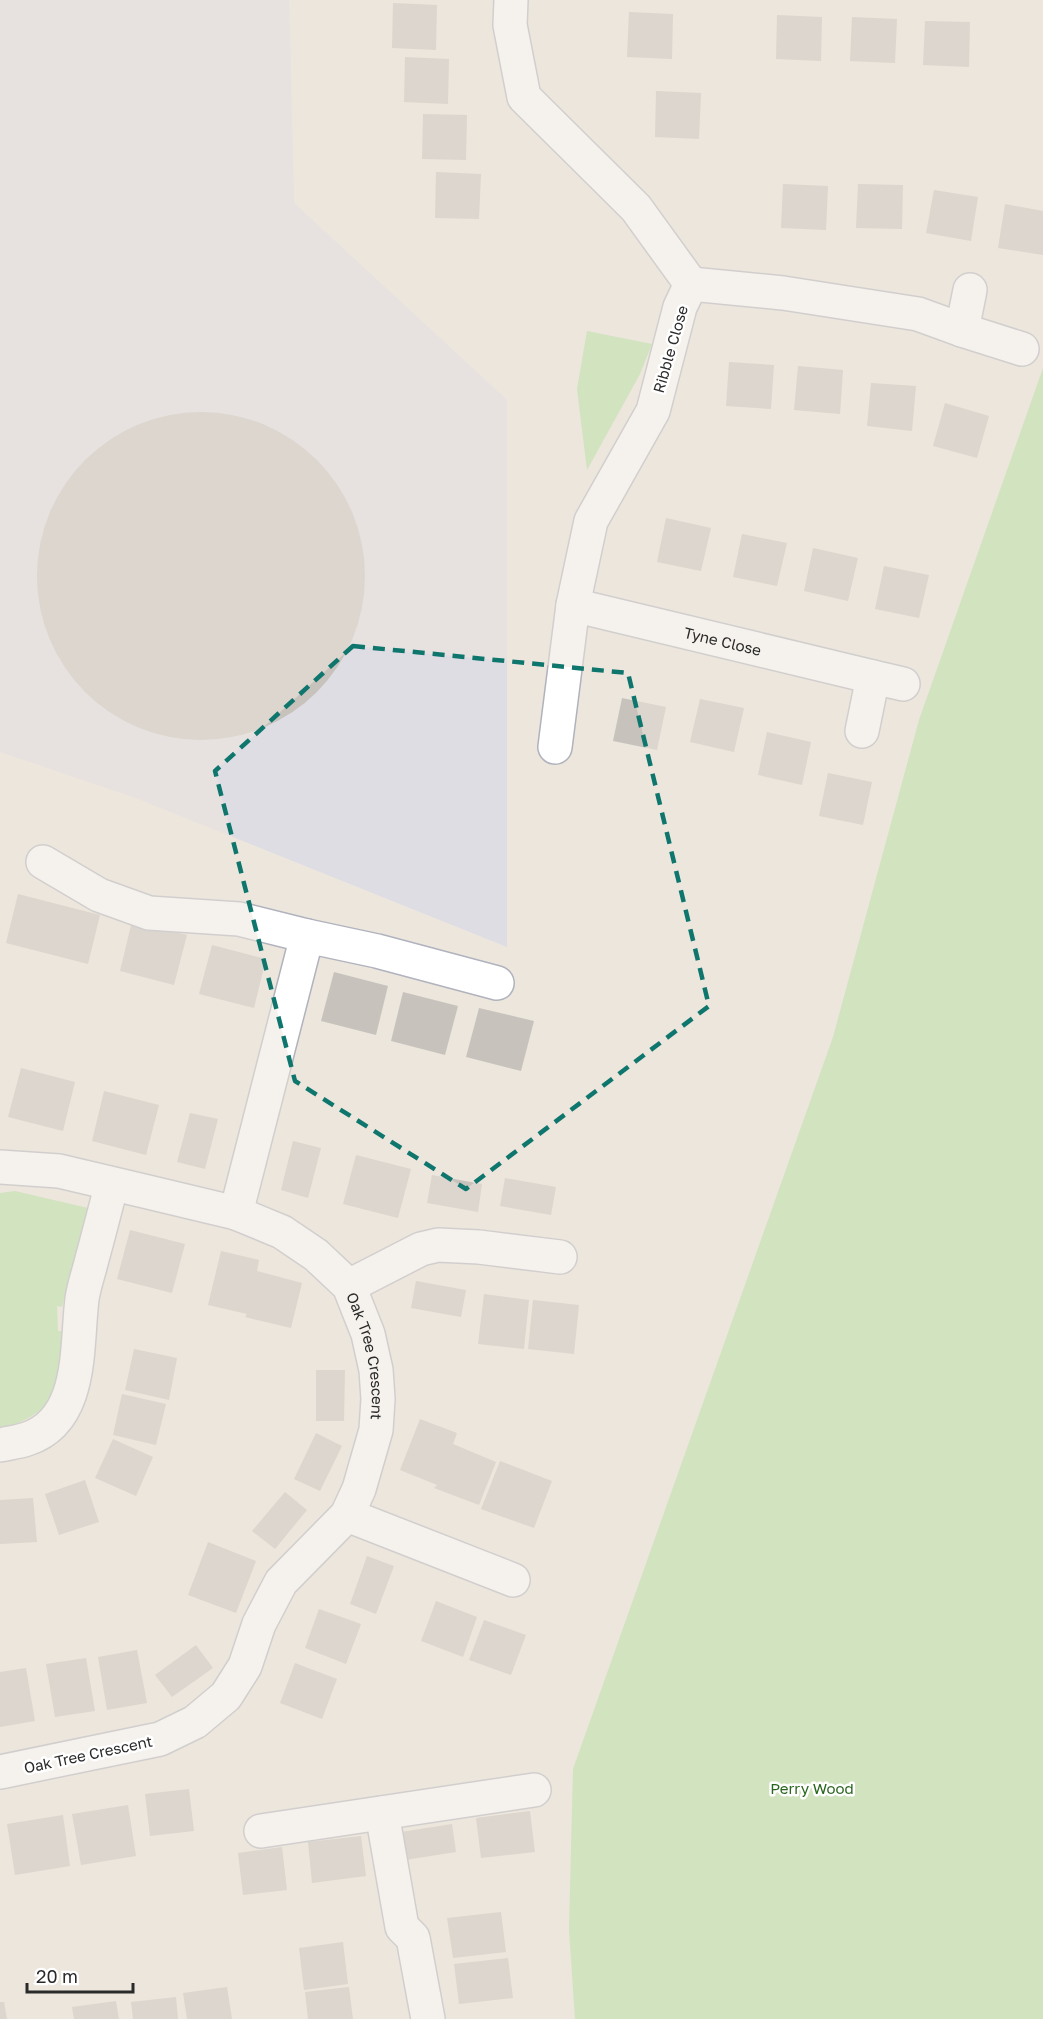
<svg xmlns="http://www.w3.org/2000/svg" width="1043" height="2019" font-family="'Golos Text',sans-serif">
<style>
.industrial{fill:#dfdde4}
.green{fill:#b0e09b}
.building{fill:#c7c3bc}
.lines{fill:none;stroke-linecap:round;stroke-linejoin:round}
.minor-casing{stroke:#b0b3bd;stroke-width:36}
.minor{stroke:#fff;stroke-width:33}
.marked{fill:none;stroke:#0f766e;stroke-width:4.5;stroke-dasharray:12 8;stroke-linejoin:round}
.labels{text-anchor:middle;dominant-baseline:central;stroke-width:5;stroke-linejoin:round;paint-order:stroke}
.street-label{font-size:15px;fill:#2a2a2a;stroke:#fff}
.park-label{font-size:15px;fill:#29651d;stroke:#fff}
</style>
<rect width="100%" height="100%" fill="#ece6dd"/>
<path class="industrial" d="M0 0H289L294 203 507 400V947L133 797 0 752Z"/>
<g class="green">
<path d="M587 331 652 344 640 374 587 470 577 389Z"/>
<path d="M1043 368V2019H575L569 1930 573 1769 833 1037 919 720Z"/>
<path d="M15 1191 88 1208 62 1307 57 1306 58 1331H65C57 1388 61 1410 0 1430V1193Z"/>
</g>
<g class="building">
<path d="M393 3 437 5 436 50 392 48Z"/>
<path d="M629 12 673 14 672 59 627 57Z"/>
<path d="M777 15 822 17 821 61 776 59Z"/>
<path d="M852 17 897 19 895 63 850 61Z"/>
<path d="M925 21 970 22 969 67 923 65Z"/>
<path d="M405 57 449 59 448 104 404 102Z"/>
<path d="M656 91 701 93 699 139 655 137Z"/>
<path d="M423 114 467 115 466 160 422 159Z"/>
<path d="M436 172 481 174 479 219 435 218Z"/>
<path d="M783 184 828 186 826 230 781 228Z"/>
<path d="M858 184 903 185 902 229 856 228Z"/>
<path d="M934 190 978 197 971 241 926 233Z"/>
<path d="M1005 204 1043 211V255L998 248Z"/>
<path d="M729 362 774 365 771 409 726 406Z"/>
<path d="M798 366 843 370 840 414 794 410Z"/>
<path d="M871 383 916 386 912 431 867 426Z"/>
<path d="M945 403 989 416 977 458 933 446Z"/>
<circle cx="201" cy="576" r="164"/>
<path d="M666 518 711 528 701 571 657 562Z"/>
<path d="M742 534 787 543 777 586 733 577Z"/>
<path d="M813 548 858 558 848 601 804 591Z"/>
<path d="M884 566 929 575 919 618 875 609Z"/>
<path d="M622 698 666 707 657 750 613 741Z"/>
<path d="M700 699 744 708 734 752 690 742Z"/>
<path d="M767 732 811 742 802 785 758 775Z"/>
<path d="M828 773 872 782 863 825 819 816Z"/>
<path d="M18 894 100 915 88 964 6 943Z"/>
<path d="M132 921 187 935 174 985 120 971Z"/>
<path d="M212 945 266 959 254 1008 199 994Z"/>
<path d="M334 972 388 986 376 1035 321 1021Z"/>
<path d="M403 992 458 1006 445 1055 391 1041Z"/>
<path d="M479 1008 534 1021 521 1071 466 1057Z"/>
<path d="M21 1068 75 1082 63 1131 8 1117Z"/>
<path d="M104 1091 159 1105 146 1155 92 1141Z"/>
<path d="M190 1113 218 1119 205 1169 177 1162Z"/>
<path d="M293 1141 321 1148 308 1198 281 1190Z"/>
<path d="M356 1155 411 1169 398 1218 343 1204Z"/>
<path d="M432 1175 482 1184 478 1212 427 1203Z"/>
<path d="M505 1178 556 1187 551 1215 500 1206Z"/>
<path d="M130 1230 185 1244 172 1293 117 1279Z"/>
<path d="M221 1251 259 1260 257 1271 302 1283 291 1328 245 1317 247 1314 208 1305Z"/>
<path d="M416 1281 466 1290 461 1317 411 1308Z"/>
<path d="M484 1294 529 1300 524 1349 478 1344Z"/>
<path d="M533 1300 579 1305 574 1354 528 1349Z"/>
<path d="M134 1349 177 1358 169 1400 125 1390Z"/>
<path d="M316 1370H345L344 1421H316Z"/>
<path d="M122 1394 166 1404 156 1445 113 1435Z"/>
<path d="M420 1419 457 1433 453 1444 496 1462 479 1505 434 1488 437 1485 400 1470Z"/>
<path d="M316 1433 342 1446 320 1491 294 1479Z"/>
<path d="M113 1439 153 1457 136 1496 95 1478Z"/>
<path d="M500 1461 552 1481 534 1528 481 1509Z"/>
<path d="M85 1480 99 1522 59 1535 45 1494Z"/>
<path d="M285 1492 307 1510 275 1549 252 1531Z"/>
<path d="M33 1498 37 1542 0 1544V1500Z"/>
<path d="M208 1542 256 1561 236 1613 188 1595Z"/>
<path d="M367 1556 394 1566 376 1614 350 1604Z"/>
<path d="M436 1601 477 1617 463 1657 421 1641Z"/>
<path d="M319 1609 361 1624 346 1664 305 1648Z"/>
<path d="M484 1620 526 1635 511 1675 469 1660Z"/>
<path d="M196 1645 213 1668 172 1697 155 1675Z"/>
<path d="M137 1650 147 1703 107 1710 98 1657Z"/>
<path d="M86 1658 95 1711 55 1717 46 1664Z"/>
<path d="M295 1663 337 1679 322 1719 280 1703Z"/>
<path d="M26 1668 35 1721 0 1727V1672Z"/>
<path d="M189 1789 194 1831 150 1836 145 1794Z"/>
<path d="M128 1805 136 1856 81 1865 72 1814Z"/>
<path d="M530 1811 535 1852 481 1858 476 1818Z"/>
<path d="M63 1815 70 1866 15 1875 7 1824Z"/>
<path d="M452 1824 456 1852 405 1860 401 1832Z"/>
<path d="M361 1836 366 1876 312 1883 308 1842Z"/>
<path d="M282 1847 287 1890 243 1895 238 1853Z"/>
<path d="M501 1912 506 1952 453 1958 447 1918Z"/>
<path d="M343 1942 348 1984 304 1990 299 1948Z"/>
<path d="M508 1958 513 1998 459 2004 454 1964Z"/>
<path d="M227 1987 232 2019H187L183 1993Z"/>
<path d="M349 1987 353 2019H308L305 1992Z"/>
<path d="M176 1997 178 2019H133L131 2002Z"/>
<path d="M116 2001 119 2019H74L72 2007Z"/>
<path d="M0 2002H4L7 2019H0Z"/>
</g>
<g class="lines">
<defs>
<g id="minor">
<path d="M511 0 510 25 524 97 636 208 691 284 680 307 653 411 591 521 573 605 555 747"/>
<path d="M691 284 783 293 918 314 962 330"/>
<path d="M970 290 962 330 1022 349"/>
<path id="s1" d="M573 605 873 677"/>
<path d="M862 731 873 677 903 684"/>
<path d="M43 862 99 895 149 913 239 919 307 936"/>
<path id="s2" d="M0 1167 59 1171 148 1192 236 1213 282 1232 316 1255 349 1286 368 1334 376 1370 378 1399 376 1430 359 1489 347 1515 281 1582 259 1624 245 1666 226 1696 195 1722 160 1739 0 1772"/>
<path d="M236 1213 307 936 377 951 497 983"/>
<path d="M349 1286 421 1249 438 1245 479 1247 560 1257"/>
<path d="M0 1445C9 1443 18 1442 27 1439 84 1420 76 1346 82 1299 84 1285 89 1272 92 1259 99 1234 105 1209 112 1184"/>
<path d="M347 1515 513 1580"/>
<path d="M382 1813 402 1927 413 1938 428 2019"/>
<path d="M261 1831 534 1790"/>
</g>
</defs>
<use href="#minor" class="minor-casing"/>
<use href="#minor" class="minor"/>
</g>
<path d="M0 0H1043V2019H0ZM353 646 628 673 709 1006 466 1189 295 1081 215 771Z" fill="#ece6dd" fill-opacity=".55" fill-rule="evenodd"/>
<path class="marked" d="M353 646 628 673 709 1006 466 1189 295 1081 215 771Z"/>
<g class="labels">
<g class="street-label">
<text transform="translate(670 349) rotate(-74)">Ribble Close</text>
<text stroke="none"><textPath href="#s1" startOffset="154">Tyne Close</textPath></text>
<text stroke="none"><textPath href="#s2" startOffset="450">Oak Tree Crescent</textPath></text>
<text transform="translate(88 1754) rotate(-12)">Oak Tree Crescent</text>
</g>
<g class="park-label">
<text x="812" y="1788">Perry Wood</text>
</g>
</g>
<path d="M27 1983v9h106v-9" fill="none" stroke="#2a2a2a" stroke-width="3"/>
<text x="36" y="1983" font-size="18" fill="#2a2a2a" stroke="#ffffff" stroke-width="4.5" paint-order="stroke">20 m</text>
</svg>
